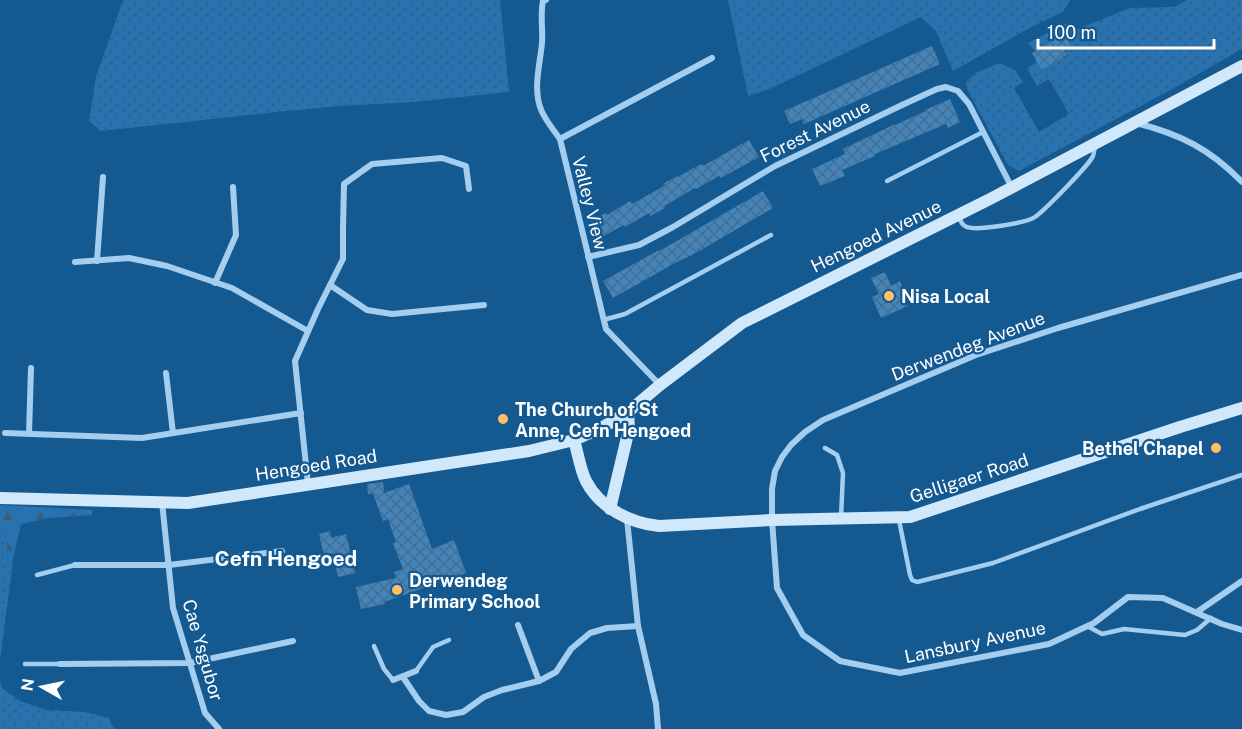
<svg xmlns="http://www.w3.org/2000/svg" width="1242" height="729" font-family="'Public Sans',sans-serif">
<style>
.grass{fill:url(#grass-dots)}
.forest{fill:url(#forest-firs)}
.building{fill:url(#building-cross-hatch)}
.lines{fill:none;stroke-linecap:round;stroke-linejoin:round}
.lane{stroke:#a3cef0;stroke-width:4.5}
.street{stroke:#a3cef0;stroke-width:6}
.secondary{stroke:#d1e8fb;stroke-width:12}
.poi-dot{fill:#ffc162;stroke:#155991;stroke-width:2}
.labels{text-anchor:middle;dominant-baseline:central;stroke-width:4.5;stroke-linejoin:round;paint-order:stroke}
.street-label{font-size:18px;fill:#fff;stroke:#155991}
.poi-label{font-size:18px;font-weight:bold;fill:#fff;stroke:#155991;text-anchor:start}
.quarter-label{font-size:21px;font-weight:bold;fill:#fff;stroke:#155991}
</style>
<defs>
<pattern id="grass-dots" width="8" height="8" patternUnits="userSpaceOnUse" patternTransform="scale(1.5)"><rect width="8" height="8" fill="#2873af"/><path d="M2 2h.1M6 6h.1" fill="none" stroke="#3c5e79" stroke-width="1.8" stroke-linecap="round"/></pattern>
<pattern id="forest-firs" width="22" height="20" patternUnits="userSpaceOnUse" patternTransform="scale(1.5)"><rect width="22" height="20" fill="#2873af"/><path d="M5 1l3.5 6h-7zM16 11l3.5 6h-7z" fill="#3c5e79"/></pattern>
<pattern id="building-cross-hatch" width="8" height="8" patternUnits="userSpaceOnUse" patternTransform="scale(1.5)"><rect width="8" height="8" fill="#4385ba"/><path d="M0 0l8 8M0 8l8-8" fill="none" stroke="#476e8e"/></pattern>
</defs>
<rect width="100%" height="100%" fill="#155991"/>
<g class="grass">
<path d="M123 0H500L509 92 413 102 340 106 276 112 101 131 89 121 96 77Z"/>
<path d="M728 0H1070L1063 12 1033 26 953 71 936 31 921 17 767 90 748 96Z"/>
<path d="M1187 0H1242V49L1174 88 1019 171 1008 165 967 89 966 82 976 73 999 63 1015 70 1023 82 1014 88 1039 132 1069 114 1049 79 1037 86 1027 68 1037 62 1041 69 1072 47 1067 39 1035 51 1028 43 1067 23 1078 29 1130 8 1174 7Z"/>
<path d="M0 526H6L8 564 12 569 0 660Z"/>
<path d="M0 680 2 688 20 701 47 710 85 712 109 718 114 729H0Z"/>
</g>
<path class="forest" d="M0 505 92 510V515L49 518 21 524 13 558 12 569 8 564 6 526H0Z"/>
<g class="building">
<path d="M1058 37 1061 42 1067 39 1072 47 1064 51 1066 55 1041 70 1032 53Z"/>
<path d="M932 46 940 64 804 124 802 119 790 124 784 111Z"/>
<path d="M950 99 960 122 948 128 946 124 875 154V156L842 170 845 176 820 186 812 169 845 154 843 149 895 124V125L926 111 925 110Z"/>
<path d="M749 140 759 157 721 178 719 176 696 189 695 188 664 206 665 208 650 216 649 213 625 227 624 225 600 238 591 221 606 213 607 215 630 201 632 204 664 186 663 184 677 176 678 177 701 164 703 166Z"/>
<path d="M763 191 773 208 694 254 675 263 613 298 603 281 659 250V251L682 238Z"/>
<path d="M885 272 891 286 900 281 903 289 902 293 908 306 881 318 872 297 879 294 871 278Z"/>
<path d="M383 482 384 493 409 484 432 549 454 540 466 573 384 602 385 604 361 609 356 587 396 578 394 572 403 569 393 543 396 542 388 519 383 521 373 494H368L367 484Z"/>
<path d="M330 531 331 538 346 534 355 573 338 577 333 553 324 555 319 534Z"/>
</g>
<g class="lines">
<g class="lane">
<path d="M887 181 983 132"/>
<path d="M959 217C961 221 961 225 967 227 977 231 1026 223 1035 217 1045 210 1089 165 1093 156 1094 153 1094 150 1095 147"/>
<path d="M603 320 625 314 771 235"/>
<path d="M825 448 837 455 843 473 841 518"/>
<path d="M899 520 910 575 912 580 917 582 993 563 1140 509 1242 475"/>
<path d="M37 575 75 565"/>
<path d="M1087 626 1102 634 1124 629 1185 635 1197 630 1211 618"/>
<path d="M374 646 384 669 393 680"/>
<path d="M25 664H60"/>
<path d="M416 671 433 647 449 640"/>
</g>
<g class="street">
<path d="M546 0 543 1C540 14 543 29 542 43 540 65 532 90 542 112 547 122 554 131 560 139"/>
<path d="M1136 123C1180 134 1210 149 1242 182"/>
<path d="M588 257 639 245 673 227 775 166 902 105 937 89 946 87 958 91 969 104 1012 188"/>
<path d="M97 261 103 177"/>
<path d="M75 262 129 258 167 266 232 288 308 331"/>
<path d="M1242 275 1058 328 976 355 823 420 805 432 791 445 782 457 775 471 772 489V520L777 588 803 635 840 661 900 673 1049 644 1094 623 1128 597 1163 598 1222 624 1242 630"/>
<path d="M215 283 236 235 233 187"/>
<path d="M330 285 367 310 392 314 484 305"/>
<path d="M166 373 173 433"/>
<path d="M660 385 606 329 560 139 712 58"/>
<path d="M5 433 142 438 301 413"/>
<path d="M29 434 31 368"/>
<path d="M308 484 295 361 318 309 343 259V228L344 184 372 164 442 158 466 166 469 189"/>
<path d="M162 502 173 608 205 713 219 729"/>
<path d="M627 519 638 626 656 704 658 729"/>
<path d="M75 565H169L282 551"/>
<path d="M1197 612 1242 581"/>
<path d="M518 625 539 681"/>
<path d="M60 664 190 663 293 641"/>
<path d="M403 677 419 701 429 711 446 715 463 712 484 697 502 690 539 681 556 672 571 649 590 633 607 628 638 626"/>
<path d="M393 680 416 671"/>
</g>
<g class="secondary">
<path d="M574 440C578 453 580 469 586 481 600 508 630 523 659 526L772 520 910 517 1180 427 1242 408"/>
<path d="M0 498 188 503 529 451 574 440 603 427 628 412"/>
<path d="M610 509 629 429 628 412 660 385 742 323 990 199 1242 66"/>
</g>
</g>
<g class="poi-dot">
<circle cx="889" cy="296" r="6"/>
<circle cx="503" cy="419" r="6"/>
<circle cx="1216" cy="448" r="6"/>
<circle cx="397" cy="590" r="6"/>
</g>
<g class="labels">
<g class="street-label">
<text transform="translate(815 131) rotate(-26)">Forest Avenue</text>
<text transform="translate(590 203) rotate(76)">Valley View</text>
<text transform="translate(876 236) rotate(-26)">Hengoed Avenue</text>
<text transform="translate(968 346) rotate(-21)">Derwendeg Avenue</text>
<text transform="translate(316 465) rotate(-9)">Hengoed Road</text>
<text transform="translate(969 478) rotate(-18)">Gelligaer Road</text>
<text transform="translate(975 642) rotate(-12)">Lansbury Avenue</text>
<text transform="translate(203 650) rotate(74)">Cae Ysgubor</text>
</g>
<g class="poi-label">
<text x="901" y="296">Nisa Local</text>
<text x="515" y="409">The Church of St<tspan x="515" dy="21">Anne, Cefn Hengoed</tspan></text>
<text x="1204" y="448" text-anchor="end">Bethel Chapel</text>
<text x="409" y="580">Derwendeg<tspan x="409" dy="21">Primary School</tspan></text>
</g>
<g class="quarter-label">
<text x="286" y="558">Cefn Hengoed</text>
</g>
</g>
<g transform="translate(42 687) rotate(279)" stroke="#155991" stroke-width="4.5" paint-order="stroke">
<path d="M0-4.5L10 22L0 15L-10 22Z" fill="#ffffff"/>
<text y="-9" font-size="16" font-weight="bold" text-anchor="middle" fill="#ffffff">N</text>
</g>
<path d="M1038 39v9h176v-9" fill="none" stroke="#ffffff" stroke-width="3"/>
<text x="1047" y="39" font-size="18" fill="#ffffff" stroke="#155991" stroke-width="4.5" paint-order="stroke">100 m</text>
</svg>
